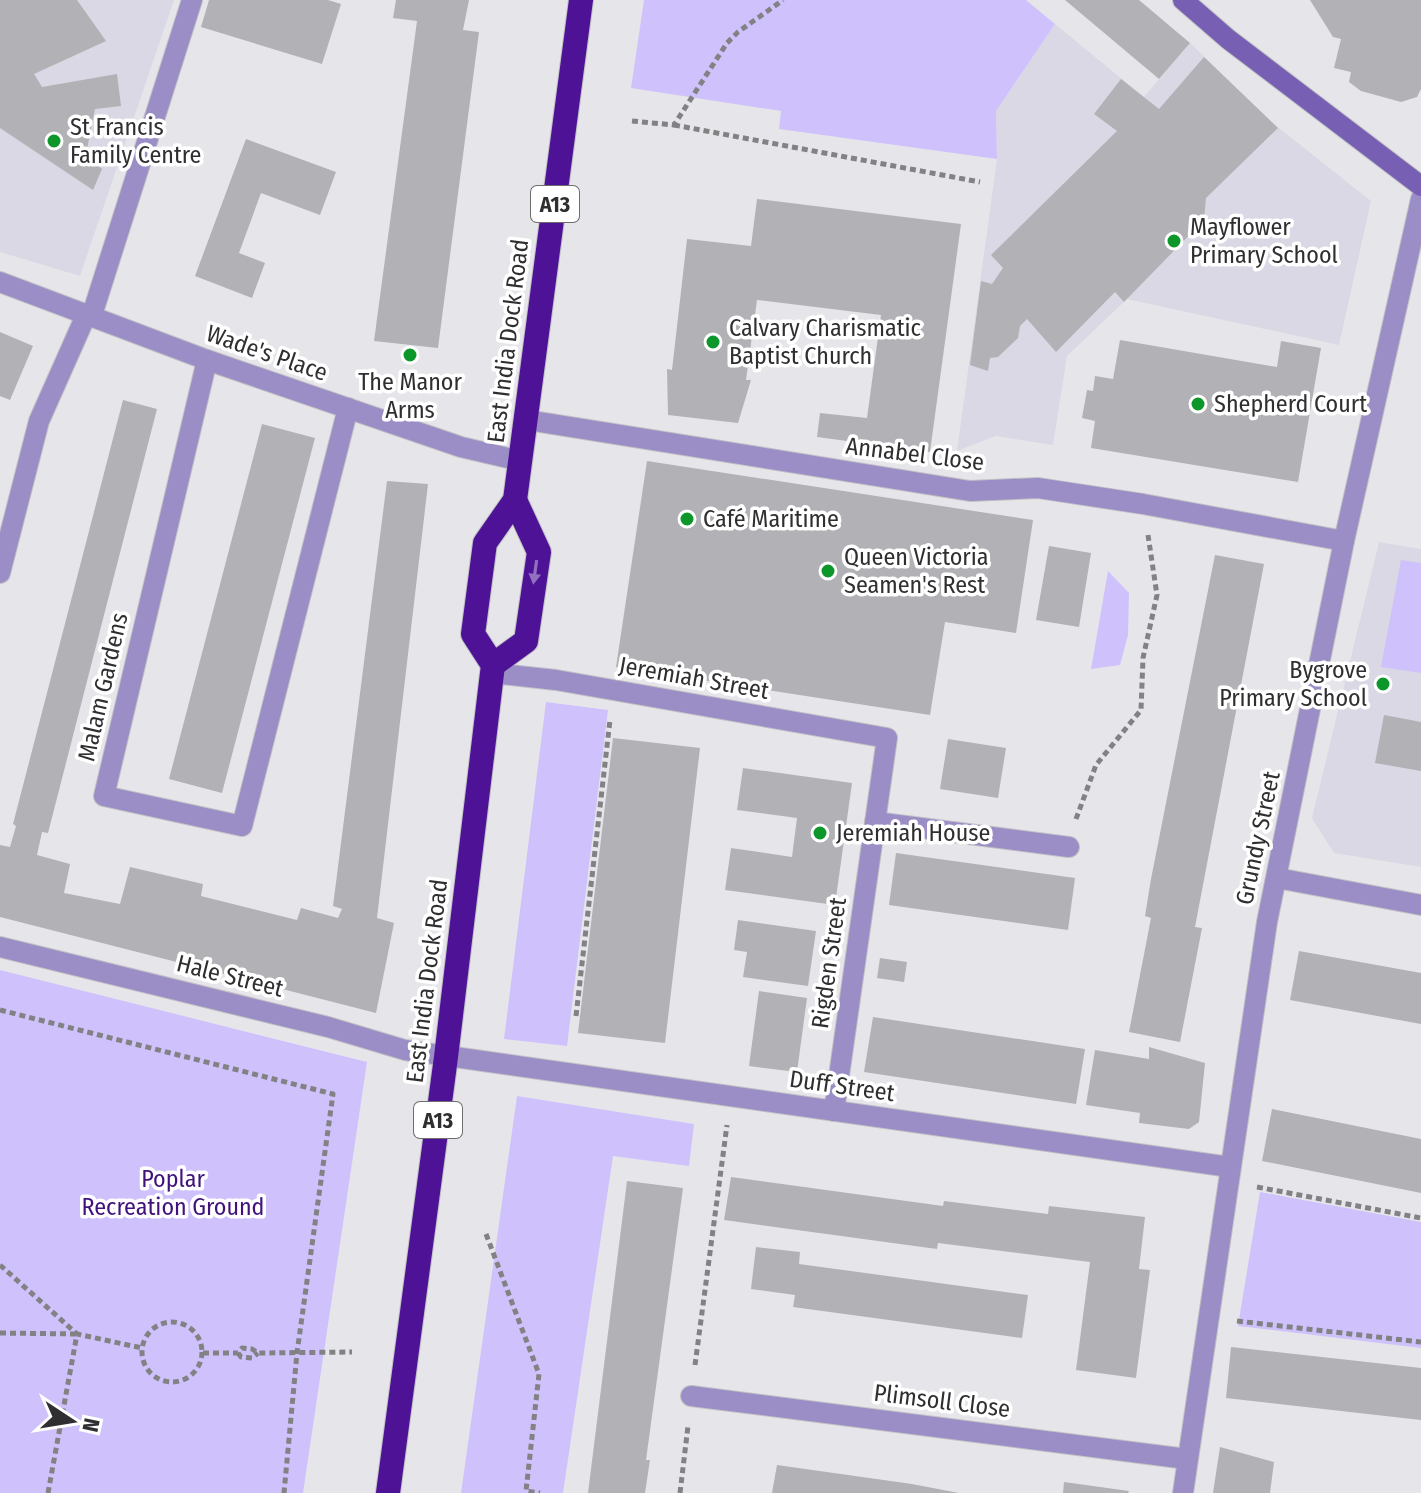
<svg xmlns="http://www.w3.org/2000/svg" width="1421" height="1493" font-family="'Fira Sans Condensed',sans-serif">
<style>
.built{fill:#dad8e4}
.green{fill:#cfc2fc}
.building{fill:#b2b1b6}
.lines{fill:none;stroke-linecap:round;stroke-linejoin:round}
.street-casing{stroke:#c1c1c5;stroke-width:22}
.secondary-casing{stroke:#c1c1c5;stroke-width:22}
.highway-casing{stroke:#c1c1c5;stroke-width:26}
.path{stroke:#828285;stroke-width:5;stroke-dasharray:6 4;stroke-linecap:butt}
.street{stroke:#9b8dc6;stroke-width:20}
.secondary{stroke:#7760b3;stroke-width:20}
.highway{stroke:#4d1296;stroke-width:24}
.oneway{fill:#9471c0}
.poi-dot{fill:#0d962a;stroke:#fff;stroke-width:3}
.labels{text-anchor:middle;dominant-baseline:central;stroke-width:7;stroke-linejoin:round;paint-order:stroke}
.shield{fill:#fff;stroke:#6d6d6f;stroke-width:2}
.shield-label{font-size:22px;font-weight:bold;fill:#2f2f31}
.poi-label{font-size:24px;fill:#2f2f31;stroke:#fff;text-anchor:start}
.street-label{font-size:24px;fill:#2f2f31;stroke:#fff}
.park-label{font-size:24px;fill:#3f137b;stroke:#fff}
</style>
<rect width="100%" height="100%" fill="#e6e6ea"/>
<g class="built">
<path d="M0 0H174L80 276 0 252Z"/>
<path d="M1055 24 1144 97 1190 43 1274 124 1371 201 1339 345 1127 299 1067 356 1053 445 996 436 957 451 997 159 996 111Z"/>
<path d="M1379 542 1421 549V867L1334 853 1312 818Z"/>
</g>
<g class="green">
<path d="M644 0H1026L1055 24 996 111 997 159 779 129 781 111 631 88Z"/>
<path d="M1401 560 1421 563V673L1381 667Z"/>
<path d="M1108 571 1129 593 1128 635 1120 665 1091 669Z"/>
<path d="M546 702 608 710 567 1046 504 1039Z"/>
<path d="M0 970 367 1062 303 1493H0Z"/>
<path d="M517 1096 694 1124 689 1166 613 1156 563 1493H461Z"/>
<path d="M1260 1192 1421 1222V1348L1238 1326Z"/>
</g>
<g class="building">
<path d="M0 0H77L106 41 34 74 42 87 117 74 121 106 95 109 86 154 102 169 93 190 0 128Z"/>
<path d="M209 0H328L341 4 322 64 201 27Z"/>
<path d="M396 0H469L463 30 479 32 438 348 374 341 417 21 393 18Z"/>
<path d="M1065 0H1139L1190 43 1159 79Z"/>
<path d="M1310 0H1421V89L1417 97 1401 102 1361 91 1349 82 1351 72 1334 68 1341 39 1333 37Z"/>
<path d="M1204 57 1278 128 1206 198 1204 220 1124 302 1115 292 1056 352 1027 319 1020 326 1018 338 998 357 990 358 988 371 970 365 981 281 992 284 1003 268 991 255 1117 131 1094 114 1121 79 1159 109Z"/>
<path d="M246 139 336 172 320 215 261 193 239 253 265 263 252 298 195 276Z"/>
<path d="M757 199 961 224 930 452 817 437 820 413 867 418 881 315 757 300 746 380H751L738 423 668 415 667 369 672 370 687 239 751 246Z"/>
<path d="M0 332 33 346 10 400 0 396Z"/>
<path d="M1120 340 1277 367 1281 341 1321 348 1298 482 1091 448 1095 421 1082 418 1087 390 1093 391 1095 376 1113 379Z"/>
<path d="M123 400 157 409 48 833 42 832 37 855 70 864 64 893 120 904 130 867 203 884 201 896 297 920 301 908 338 918 342 909 333 906 387 481 428 484 377 918 394 923 376 1013 0 917V845L10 847 16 826 13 824Z"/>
<path d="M262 424 315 438 222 793 169 779Z"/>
<path d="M647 461 1033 520 1016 633 945 622 930 715 616 667Z"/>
<path d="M1049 546 1091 553 1079 627 1036 620Z"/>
<path d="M1215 555 1264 564 1195 927 1202 928 1180 1042 1129 1032 1151 918 1145 916 1151 879Z"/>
<path d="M1384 715 1421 722V771L1375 763Z"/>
<path d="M613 738 700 748 665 1043 578 1033Z"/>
<path d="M948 739 1006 748 998 798 940 789Z"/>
<path d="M743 768 852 783 835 905 725 890 731 848 792 857 797 818 737 810Z"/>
<path d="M896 853 1075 878 1068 930 889 905Z"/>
<path d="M738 920 816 931 808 986 743 977 747 952 734 950Z"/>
<path d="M1299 951 1421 973V1024L1290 1000Z"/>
<path d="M880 958 907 962 904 982 877 978Z"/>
<path d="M759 991 807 998 797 1072 749 1066Z"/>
<path d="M873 1017 1085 1049 1076 1104 864 1072Z"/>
<path d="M1149 1047 1205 1063 1199 1122 1189 1129 1139 1123 1140 1113 1086 1105 1095 1050 1149 1059Z"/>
<path d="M1272 1109 1421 1139V1193L1262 1161Z"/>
<path d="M731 1177 943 1206 944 1201 1048 1214 1049 1206 1145 1217 1139 1269 1150 1270 1136 1378 1076 1370 1090 1262 938 1243 937 1249 724 1220Z"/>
<path d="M627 1181 683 1188 646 1460H650L645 1493H588Z"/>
<path d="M756 1247 800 1252 799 1264 1028 1295 1022 1338 793 1307 795 1295 751 1289Z"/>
<path d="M1231 1347 1421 1368V1420L1226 1398Z"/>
<path d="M1220 1447 1274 1462 1270 1493H1213Z"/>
<path d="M777 1465 912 1484 959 1493H772Z"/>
<path d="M1064 1482 1129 1491 1128 1493H1063Z"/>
</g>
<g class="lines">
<defs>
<g id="street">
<path d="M0 282 207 360 461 447 521 461"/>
<path d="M92 315 192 0"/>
<path d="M207 360 104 796 242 826 348 408"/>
<path d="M527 420 970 491 1038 488 1143 504 1344 541"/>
<path d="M0 573 39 421 87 313"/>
<path d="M492 673 556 680 887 738 834 1111"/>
<path d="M875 822 1069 847"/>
<path d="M1277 878 1421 905"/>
<path d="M0 947 328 1027 405 1050 1230 1167"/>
<path d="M691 1396 1187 1459"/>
<path d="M1183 1493 1267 922 1344 541 1421 199"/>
</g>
<path id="secondary" d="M1183 0 1228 39 1421 186"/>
<g id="highway">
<path d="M493 665 526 641 539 552 515 500"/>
<path d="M388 1493 446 1057 493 665 473 634 485 543 515 500 581 0"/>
</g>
</defs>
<use href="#street" class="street-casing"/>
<use href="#secondary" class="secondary-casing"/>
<use href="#highway" class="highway-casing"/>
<g class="path">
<path d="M632 121 674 125 727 43 738 32 783 0"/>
<path d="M674 125 980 182"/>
<path d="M1076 819 1096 765 1141 710 1143 658 1157 595 1148 535"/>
<path d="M0 1010 333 1094 297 1353 284 1493"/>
<path d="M576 1016 610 720"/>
<path d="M1257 1187 1421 1218"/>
<path d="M486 1234 539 1374 526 1491 540 1493"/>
<path d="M0 1265 77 1334"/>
<path d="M1237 1321 1421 1342"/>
<circle cx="172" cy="1352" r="30"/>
<path d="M0 1333 76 1334"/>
<path d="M203 1353H238L242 1348 252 1349 258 1353 352 1352"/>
<path d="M238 1353 241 1357 252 1358 258 1353"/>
<path d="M695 1365 727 1125"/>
<path d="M48 1493 77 1334 142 1348"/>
<path d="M680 1493 688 1426"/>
</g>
<use href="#street" class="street"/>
<use href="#secondary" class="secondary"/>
<use href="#highway" class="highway"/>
</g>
<defs><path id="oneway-solid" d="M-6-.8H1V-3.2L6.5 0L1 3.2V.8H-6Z" transform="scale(2)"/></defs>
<use class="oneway" href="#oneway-solid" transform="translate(535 572) rotate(98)"/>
<g class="poi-dot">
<circle cx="54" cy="141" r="8"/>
<circle cx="1174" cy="241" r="8"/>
<circle cx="713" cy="342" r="8"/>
<circle cx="410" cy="355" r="8"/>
<circle cx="1198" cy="404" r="8"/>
<circle cx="687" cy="519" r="8"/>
<circle cx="828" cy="571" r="8"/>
<circle cx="1383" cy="684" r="8"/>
<circle cx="820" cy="833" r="8"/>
</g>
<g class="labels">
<g class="shield">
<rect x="531" y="186" width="48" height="36" rx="6"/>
<rect x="414" y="1102" width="48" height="36" rx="6"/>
</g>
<g class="shield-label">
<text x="555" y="204">A13</text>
<text x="438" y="1120">A13</text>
</g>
<g class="poi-label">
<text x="70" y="127">St Francis<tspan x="70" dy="28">Family Centre</tspan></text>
<text x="1190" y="227">Mayflower<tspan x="1190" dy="28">Primary School</tspan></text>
<text x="729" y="328">Calvary Charismatic<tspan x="729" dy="28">Baptist Church</tspan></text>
<text x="410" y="382" text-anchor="middle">The Manor<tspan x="410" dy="28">Arms</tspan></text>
<text x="1214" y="404">Shepherd Court</text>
<text x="703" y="519">Café Maritime</text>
<text x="844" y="557">Queen Victoria<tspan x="844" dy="28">Seamen's Rest</tspan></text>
<text x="1367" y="670" text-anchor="end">Bygrove<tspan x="1367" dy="28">Primary School</tspan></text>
<text x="836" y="833">Jeremiah House</text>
</g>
<g class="street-label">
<text transform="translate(508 341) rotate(-83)">East India Dock Road</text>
<text transform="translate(267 353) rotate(19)">Wade's Place</text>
<text transform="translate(915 454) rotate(7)">Annabel Close</text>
<text transform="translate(694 678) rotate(10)">Jeremiah Street</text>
<text transform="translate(103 687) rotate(-77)">Malam Gardens</text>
<text transform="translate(1258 838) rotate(-78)">Grundy Street</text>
<text transform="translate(829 963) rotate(-82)">Rigden Street</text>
<text transform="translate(230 976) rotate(14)">Hale Street</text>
<text transform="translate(427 981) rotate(-83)">East India Dock Road</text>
<text transform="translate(842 1086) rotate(8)">Duff Street</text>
<text transform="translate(942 1401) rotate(7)">Plimsoll Close</text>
</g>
<g class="park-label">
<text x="173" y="1179">Poplar<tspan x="173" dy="28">Recreation Ground</tspan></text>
</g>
</g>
<g transform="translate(72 1421) rotate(102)" stroke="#ffffff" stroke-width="6" paint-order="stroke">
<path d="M0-6L14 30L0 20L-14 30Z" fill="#2f2f31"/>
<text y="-12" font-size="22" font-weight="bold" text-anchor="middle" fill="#2f2f31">N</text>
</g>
</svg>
